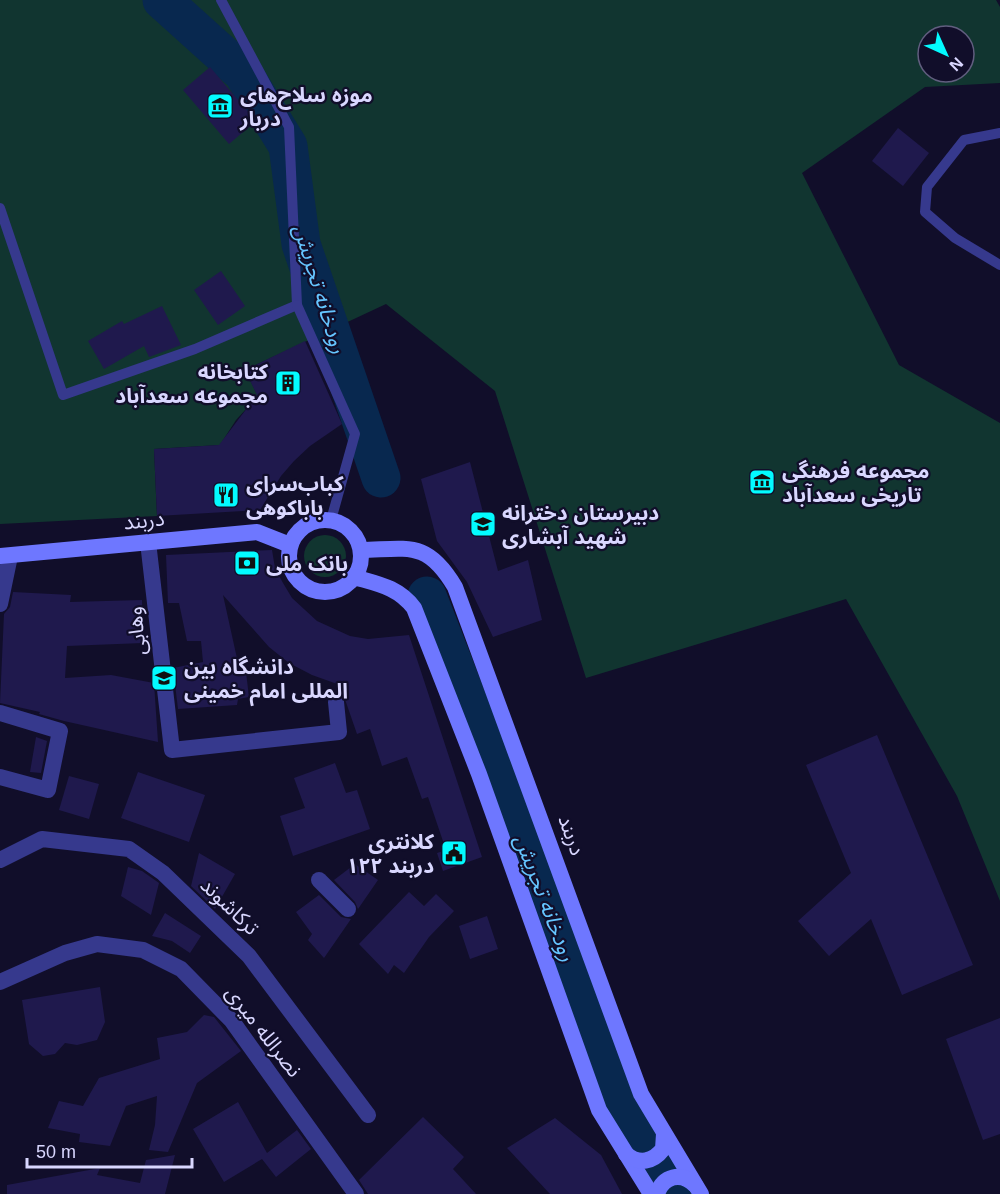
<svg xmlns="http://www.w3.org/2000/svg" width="1000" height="1194" font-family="Helvetica,'Noto Sans Arabic',sans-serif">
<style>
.green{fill:#113530;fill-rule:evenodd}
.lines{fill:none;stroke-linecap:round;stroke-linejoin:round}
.river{stroke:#08284f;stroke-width:39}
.building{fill:#1f194d}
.service{stroke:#36398d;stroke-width:10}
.minor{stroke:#36398d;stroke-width:16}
.secondary{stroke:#6e77ff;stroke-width:16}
.labels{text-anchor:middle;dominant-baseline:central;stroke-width:4.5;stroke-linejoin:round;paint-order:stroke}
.poi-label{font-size:21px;font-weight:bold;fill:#d9d7ff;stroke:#110e2a;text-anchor:start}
.street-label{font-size:21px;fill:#d9d7ff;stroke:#110e2a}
.water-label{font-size:22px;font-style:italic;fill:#65c5ff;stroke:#110e2a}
</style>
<rect width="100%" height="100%" fill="#110e2a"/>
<g class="green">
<path d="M0 0H996L1000 7V83L925 87 802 173 899 365 1000 423V901L957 796 846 599 586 678 495 391 386 304 245 370 258 396 236 420 220 445 154 449 157 516 0 524ZM928 36H964V72H928Z"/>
<circle cx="325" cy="556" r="21"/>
</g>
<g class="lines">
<g class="river">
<path d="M162 0 243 73 288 146 301 244 381 478"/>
<path d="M427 596 633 1126 675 1194"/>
</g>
</g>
<g class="building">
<path d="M210 67 256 121 229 144 183 90Z"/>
<path d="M898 128 929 153 903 186 872 161Z"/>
<path d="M221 271 245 306 218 325 194 290Z"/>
<path d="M162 306 181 345 149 357 144 346 104 369 88 341 122 321 124 324Z"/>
<path d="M305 341 342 424 310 446 294 461 281 476 260 510 157 516 154 449 219 445 257 395 245 370Z"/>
<path d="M470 462 498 571 528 560 542 620 493 637 467 582 437 541 421 479Z"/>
<path d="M272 550 275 568 283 583 292 598 317 621 350 636 368 639 409 635 482 857 443 871 437 853 446 850 428 797 422 799 407 757 382 766 370 729 357 734 340 685 312 675 289 663 269 647 223 595 240 672H246L249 697 238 699 237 705 178 709 173 668 203 662 201 641H187L179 603H168L166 555Z"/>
<path d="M13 592 71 595 70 602 142 600 143 643 67 646 65 678 111 675 154 683 158 742 64 721 39 714 40 712 0 703 4 614 10 607Z"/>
<path d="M877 735 973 965 902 995 871 919 829 956 798 921 851 873 806 765Z"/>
<path d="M36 737 47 741 41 773 30 772Z"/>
<path d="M335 763 346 793 357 790 370 829 293 856 280 816 305 808 294 778Z"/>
<path d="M138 772 205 795 189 842 121 818Z"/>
<path d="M69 776 99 784 89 819 59 810Z"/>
<path d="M199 853 235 874 215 909 191 886Z"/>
<path d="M355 864 378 880 358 909 355 902 334 880Z"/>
<path d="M128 867 142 871 159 883 151 915 121 896Z"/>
<path d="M409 892 424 906 436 894 454 911 429 937 404 973 394 965 388 974 359 944Z"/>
<path d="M319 895 341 917 351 919 324 958 308 940 312 934 296 912Z"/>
<path d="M165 913 201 936 190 953 172 941 152 936Z"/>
<path d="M487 916 498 949 470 959 459 926Z"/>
<path d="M100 987 105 1022 97 1040 77 1045 65 1043 55 1054 43 1056 29 1044 22 1000Z"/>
<path d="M204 1015 214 1017 241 1051 197 1083 168 1152 149 1150 155 1125 157 1096 126 1106 110 1146 79 1142 80 1134 48 1128 59 1101 83 1106 99 1078 160 1059 157 1038 187 1032Z"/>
<path d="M1000 1018V1134L983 1140 946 1039Z"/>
<path d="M238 1102 267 1153 297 1130 311 1149 276 1177 262 1159 224 1182 193 1129Z"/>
<path d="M423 1117 464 1157 453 1169 476 1194H368L359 1180Z"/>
<path d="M555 1118 601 1155 622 1194H550L507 1148Z"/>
<path d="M175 1155 165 1194H7V1185L100 1168 97 1175 140 1183 146 1160Z"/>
</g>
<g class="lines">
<g class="service">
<path d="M1000 133 964 140 927 187 925 212 955 238 1000 265"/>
<path d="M0 208 63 395 195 349 297 305 289 127 221 0"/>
<path d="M297 305 355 434 331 520"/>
</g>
<g class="minor">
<path d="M148 542 172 750 339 732 336 702"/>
<path d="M0 604 10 556"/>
<path d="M0 713 60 731 48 790 0 777"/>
<path d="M0 860 42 839 129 849 163 873 249 956 368 1115"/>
<path d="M319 880 348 909"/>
<path d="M0 982 65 953 97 944 143 950 181 969 232 1021 356 1194"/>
</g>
<g class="secondary">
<circle cx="325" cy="556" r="36"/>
<path d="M361 550C409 549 427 540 455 587L641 1094 701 1194"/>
<path d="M0 556 257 532 290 545"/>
<path d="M354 577C378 584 398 587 414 608L479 774 599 1110 651 1194"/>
<path d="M626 1154C639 1165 653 1162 663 1149L664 1134"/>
<path d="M657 1194C663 1176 681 1171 695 1185"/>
</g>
</g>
<defs>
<symbol id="museum-square" viewBox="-11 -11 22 22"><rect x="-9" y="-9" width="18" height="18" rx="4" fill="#03fbff" stroke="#110e2a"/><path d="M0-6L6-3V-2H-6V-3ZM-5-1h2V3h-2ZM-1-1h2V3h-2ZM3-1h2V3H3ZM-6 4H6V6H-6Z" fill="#111"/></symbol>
<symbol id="building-square" viewBox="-11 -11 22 22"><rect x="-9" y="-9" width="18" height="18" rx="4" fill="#03fbff" stroke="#110e2a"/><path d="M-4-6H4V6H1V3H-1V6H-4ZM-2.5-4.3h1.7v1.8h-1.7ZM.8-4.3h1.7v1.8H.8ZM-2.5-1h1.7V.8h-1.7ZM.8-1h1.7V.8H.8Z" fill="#111"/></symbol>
<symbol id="restaurant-square" viewBox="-11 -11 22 22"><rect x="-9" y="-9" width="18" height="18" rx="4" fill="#03fbff" stroke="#110e2a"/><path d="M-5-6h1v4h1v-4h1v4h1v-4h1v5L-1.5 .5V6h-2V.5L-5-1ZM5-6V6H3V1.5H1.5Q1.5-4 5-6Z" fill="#111"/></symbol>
<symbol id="school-square" viewBox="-11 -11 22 22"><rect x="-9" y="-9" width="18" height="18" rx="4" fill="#03fbff" stroke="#110e2a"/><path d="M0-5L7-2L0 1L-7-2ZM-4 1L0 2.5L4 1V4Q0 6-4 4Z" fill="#111"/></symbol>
<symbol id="bank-square" viewBox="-11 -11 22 22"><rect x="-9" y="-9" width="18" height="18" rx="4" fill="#03fbff" stroke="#110e2a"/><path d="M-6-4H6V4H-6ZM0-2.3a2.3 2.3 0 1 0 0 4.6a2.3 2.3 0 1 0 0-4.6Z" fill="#111"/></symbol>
<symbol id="university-square" viewBox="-11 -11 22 22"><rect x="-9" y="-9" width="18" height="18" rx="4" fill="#03fbff" stroke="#110e2a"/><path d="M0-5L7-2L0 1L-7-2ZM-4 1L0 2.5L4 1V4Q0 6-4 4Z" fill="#111"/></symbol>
<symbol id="civic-square" viewBox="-11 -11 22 22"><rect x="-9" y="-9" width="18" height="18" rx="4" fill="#03fbff" stroke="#110e2a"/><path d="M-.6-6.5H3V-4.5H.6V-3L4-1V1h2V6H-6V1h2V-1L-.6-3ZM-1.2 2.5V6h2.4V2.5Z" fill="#111"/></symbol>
</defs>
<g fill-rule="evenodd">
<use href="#museum-square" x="205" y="91" width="30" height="30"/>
<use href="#building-square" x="273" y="368" width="30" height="30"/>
<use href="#museum-square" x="747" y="467" width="30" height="30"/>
<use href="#restaurant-square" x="211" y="480" width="30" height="30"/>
<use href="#school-square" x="468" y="509" width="30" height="30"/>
<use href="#bank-square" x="232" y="548" width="30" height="30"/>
<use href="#university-square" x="149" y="663" width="30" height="30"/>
<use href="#civic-square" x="439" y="838" width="30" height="30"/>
</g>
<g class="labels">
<g class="poi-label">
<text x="240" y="94">موزه سلاح‌های<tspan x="240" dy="24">دربار</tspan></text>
<text x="268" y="371" text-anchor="end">کتابخانه<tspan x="268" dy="24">مجموعه سعدآباد</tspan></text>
<text x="782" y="470">مجموعه فرهنگی<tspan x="782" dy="24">تاریخی سعدآباد</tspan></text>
<text x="246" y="483">کباب‌سرای<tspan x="246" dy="24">باباکوهی</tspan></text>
<text x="502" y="512">دبیرستان دخترانه<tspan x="502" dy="24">شهید آبشاری</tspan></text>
<text x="266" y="563">بانک ملی</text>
<text x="184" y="666">دانشگاه بین<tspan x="184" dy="24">المللی امام خمینی</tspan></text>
<text x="434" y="841" text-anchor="end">کلانتری<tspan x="434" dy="24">۱۲۲ دربند</tspan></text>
</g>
<g class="street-label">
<text transform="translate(144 520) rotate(-6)">دربند</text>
<text transform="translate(136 631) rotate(-96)">وهابی</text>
<text transform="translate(572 835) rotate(70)">دربند</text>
<text transform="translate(230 906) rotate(44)">ترکاشوند</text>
<text transform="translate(264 1031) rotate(52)">نصرالله میری</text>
</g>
<g class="water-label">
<text transform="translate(320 289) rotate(73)">رودخانه تجریش</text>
<text transform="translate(545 898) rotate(69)">رودخانه تجریش</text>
</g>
</g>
<g transform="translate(946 54) rotate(135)"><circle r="28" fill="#110e2a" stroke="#615e7f" stroke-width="1.5"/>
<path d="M0-4.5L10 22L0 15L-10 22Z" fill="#03fbff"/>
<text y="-9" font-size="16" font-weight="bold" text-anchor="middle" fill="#d9d7ff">N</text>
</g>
<path d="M27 1158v9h165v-9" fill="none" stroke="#d9d7ff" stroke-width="3"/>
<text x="36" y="1158" font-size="18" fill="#d9d7ff" stroke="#110e2a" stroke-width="4.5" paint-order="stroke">50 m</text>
</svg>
